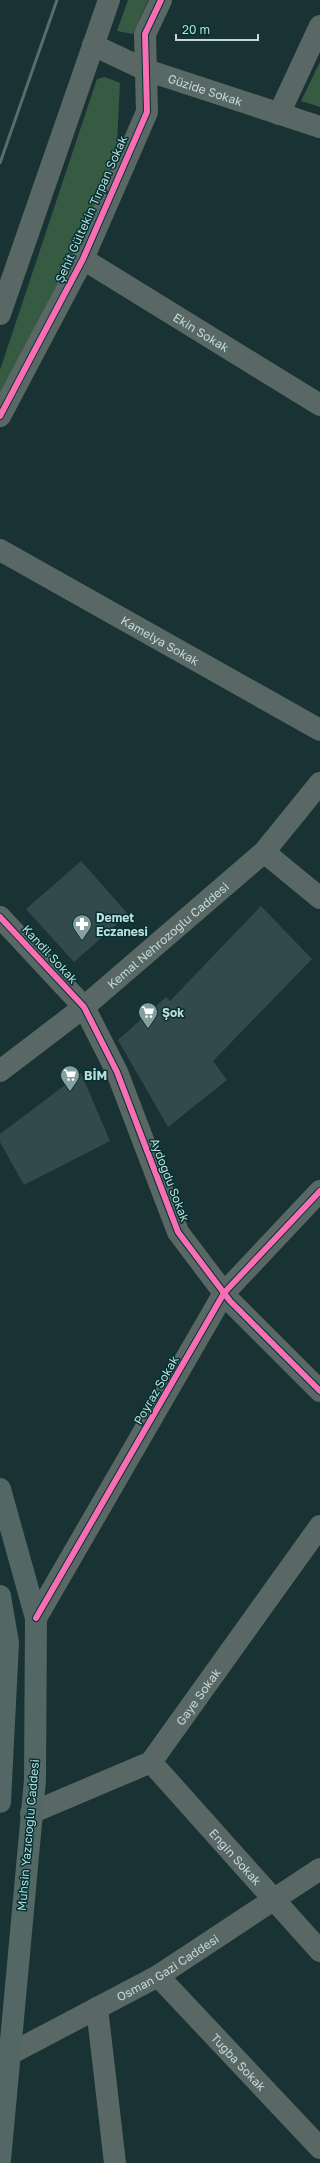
<svg xmlns="http://www.w3.org/2000/svg" width="320" height="2163" font-family="'Golos Text',sans-serif">
<style>
.green{fill:#375b42}
.building{fill:#334a4d}
.lines{fill:none;stroke-linecap:round;stroke-linejoin:round}
.minor{stroke:#5a6865;stroke-width:22}
.major{stroke:#536865;stroke-width:22}
.rail{stroke:#5c6c6a;stroke-width:3}
.cycleway-casing{stroke:#013334;stroke-width:8}
.cycleway{stroke:#f96db3;stroke-width:6}
.labels{text-anchor:middle;dominant-baseline:central;stroke-width:3;stroke-linejoin:round;paint-order:stroke}
.street-label{font-size:12px;fill:#c3dada;stroke:#013334}
.poi-label{font-size:12px;font-weight:bold;fill:#c3dada;stroke:#013334;text-anchor:start}
</style>
<rect width="100%" height="100%" fill="#193233"/>
<g class="green">
<path d="M128 0H148L133 34 117 31Z"/>
<path d="M320 62V107L301 101Z"/>
<path d="M105 77 120 83 116 166 0 401V370L97 79Z"/>
</g>
<g class="building">
<path d="M81 861 128 914 74 962 26 909Z"/>
<path d="M261 906 312 959 213 1061 227 1080 168 1127 118 1040 166 997 170 1001Z"/>
<path d="M81 1073 110 1141 24 1185 0 1142V1134Z"/>
</g>
<g class="lines">
<g class="minor">
<path id="s1" d="M93 45 146 70 320 127"/>
<path d="M279 114 320 26"/>
<path id="s2" d="M83 259 320 405"/>
<path d="M0 314 109 0"/>
<path d="M0 416 83 259 147 112 145 34 161 0"/>
<path id="s3" d="M0 550 320 730"/>
<path d="M264 852 320 898"/>
<path d="M0 917 84 1007 117 1072 178 1232 230 1301 320 1391"/>
<path id="s4" d="M0 1071 84 1007 264 852 320 783"/>
<path d="M36 1618 224 1293 320 1191"/>
<path id="s5" d="M151 1762 320 1951"/>
<path id="s6" d="M31 1813 151 1762 320 1526"/>
<path id="s7" d="M158 1976 320 2148"/>
<path d="M97 2008 115 2163"/>
<path id="s8" d="M8 2055 158 1976 320 1869"/>
</g>
<g class="major">
<path d="M0 1489 36 1618 35 1780 0 2160"/>
<path d="M0 1596 8 1643 0 1802"/>
</g>
<path class="rail" d="M0 163 57 0"/>
<defs>
<g id="cycleway">
<path d="M0 416 83 259 147 112 145 34 161 0"/>
<path d="M0 917 84 1007 117 1072 178 1232 230 1301 320 1391"/>
<path d="M36 1618 224 1293 320 1191"/>
</g>
</defs>
<use href="#cycleway" class="cycleway-casing"/>
<use href="#cycleway" class="cycleway"/>
</g>
<defs>
<symbol id="pharmacy-pin" viewBox="-11 -11 22 30"><path d="M0 17L-7.5 6A9.5 9.5 0 1 1 7.5 6Z" fill="#889fa0" stroke="#013334"/><path d="M-2-6h4v4h4v4h-4v4h-4v-4h-4v-4h4Z" fill="#fff"/></symbol>
<symbol id="supermarket-pin" viewBox="-11 -11 22 30"><path d="M0 17L-7.5 6A9.5 9.5 0 1 1 7.5 6Z" fill="#889fa0" stroke="#013334"/><path d="M-6-5.5h2.5l.6 2H6L4.5 2H-2.5L-4.4-4H-6ZM-1.5 3.2a1.3 1.3 0 1 0 .1 0ZM3 3.2a1.3 1.3 0 1 0 .1 0Z" fill="#fff"/></symbol>
</defs>
<g fill-rule="evenodd">
<use href="#pharmacy-pin" x="71" y="913" width="22" height="30"/>
<use href="#supermarket-pin" x="137" y="1001" width="22" height="30"/>
<use href="#supermarket-pin" x="59" y="1064" width="22" height="30"/>
</g>
<g class="labels">
<g class="street-label">
<text stroke="none"><textPath href="#s1" startOffset="121">Güzide Sokak</textPath></text>
<text transform="translate(91 209) rotate(-66)">Şehit Gültekin Tırpan Sokak</text>
<text stroke="none"><textPath href="#s2" startOffset="139">Ekin Sokak</textPath></text>
<text stroke="none"><textPath href="#s3" startOffset="184">Kamelya Sokak</textPath></text>
<text stroke="none"><textPath href="#s4" startOffset="216">Kemal Nehrozoğlu Caddesi</textPath></text>
<text transform="translate(50 954) rotate(47)">Kandil Sokak</text>
<text transform="translate(170 1180) rotate(69)">Aydoğdu Sokak</text>
<text transform="translate(156 1390) rotate(-60)">Poyraz Sokak</text>
<text stroke="none"><textPath href="#s6" startOffset="211">Gaye Sokak</textPath></text>
<text transform="translate(28 1835) rotate(-85)">Muhsin Yazıcıoğlu Caddesi</text>
<text stroke="none"><textPath href="#s5" startOffset="127">Engin Sokak</textPath></text>
<text stroke="none"><textPath href="#s8" startOffset="182">Osman Gazi Caddesi</textPath></text>
<text stroke="none"><textPath href="#s7" startOffset="118">Tuğba Sokak</textPath></text>
</g>
<g class="poi-label">
<text x="96" y="917">Demet<tspan x="96" dy="14">Eczanesi</tspan></text>
<text x="162" y="1012">Şok</text>
<text x="84" y="1075">BİM</text>
</g>
</g>
<path d="M176 34v6h82v-6" fill="none" stroke="#c3dada" stroke-width="2"/>
<text x="182" y="34" font-size="12" fill="#c3dada" stroke="#013334" stroke-width="3" paint-order="stroke">20 m</text>
</svg>
